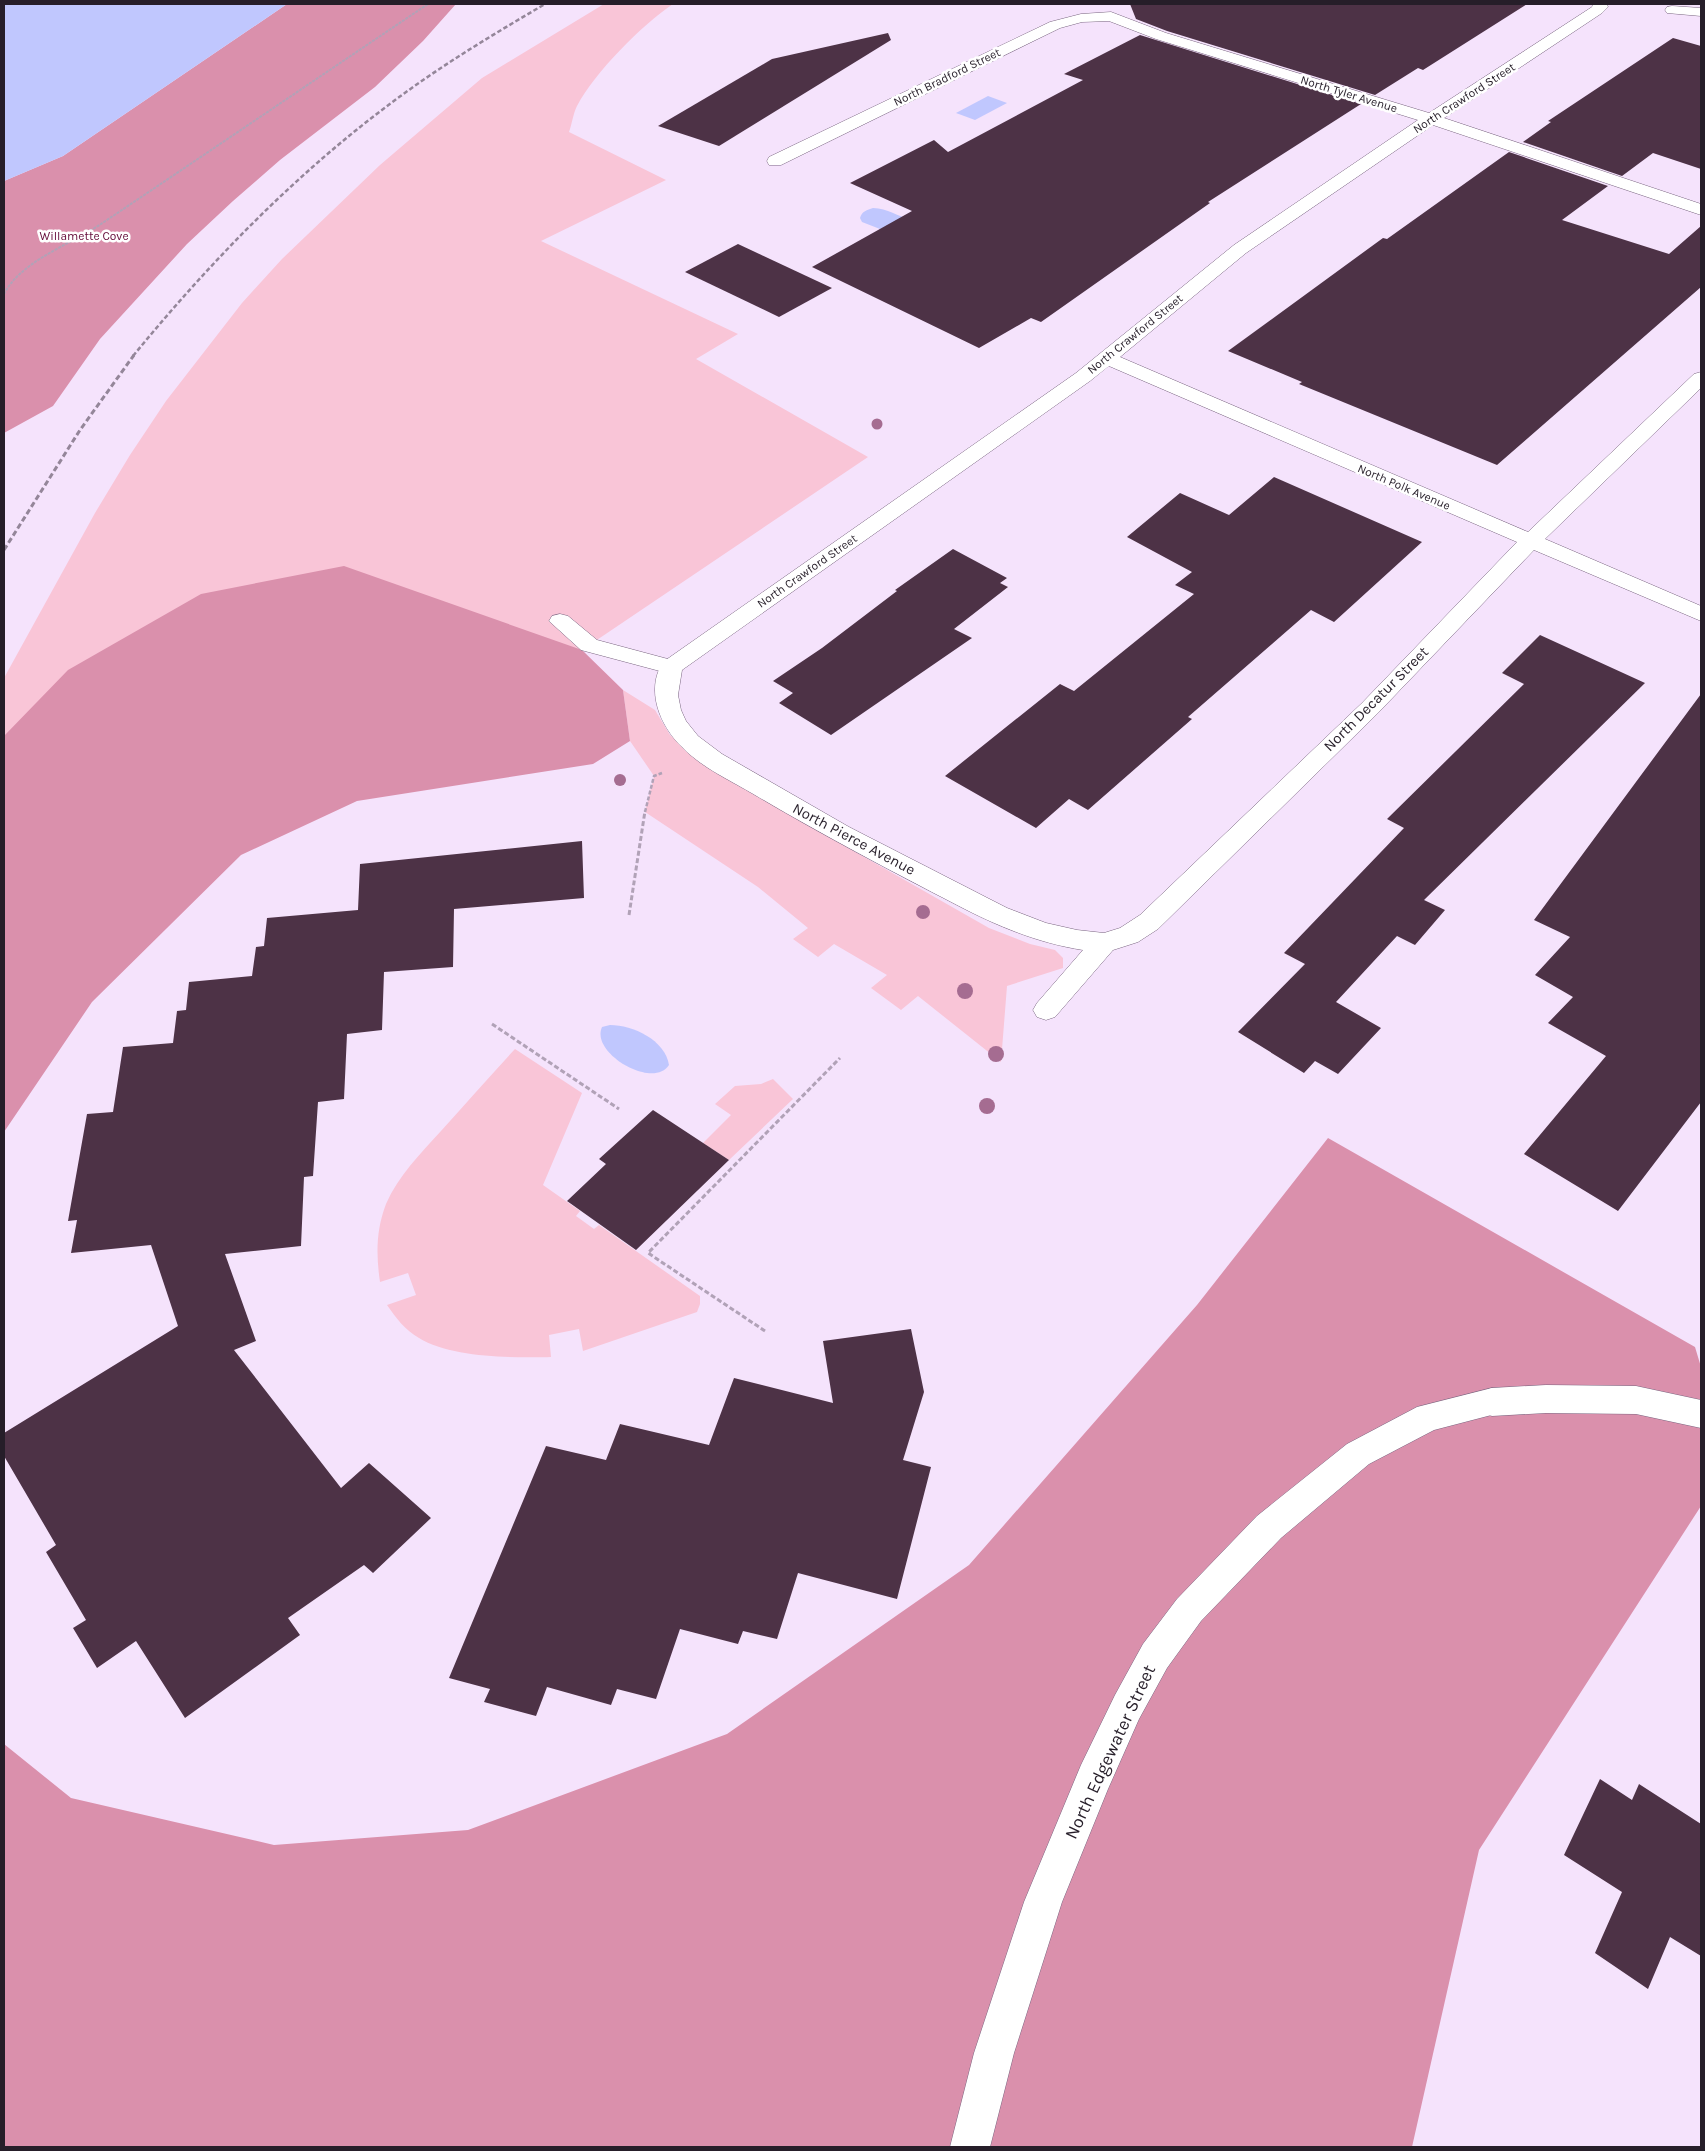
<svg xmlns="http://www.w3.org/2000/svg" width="1705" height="2151" font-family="Karla,sans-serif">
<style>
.green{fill:#f9c5d7}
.forest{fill:#da90ac}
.water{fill:#c0c7fe}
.building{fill:#4d3246}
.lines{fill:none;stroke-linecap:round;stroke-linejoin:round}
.lane-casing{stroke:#7a6681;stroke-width:1}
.street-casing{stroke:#7a6681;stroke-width:1}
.path-far2{stroke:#b1a2b7;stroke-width:2;stroke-dasharray:3 1;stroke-linecap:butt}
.path-far1{stroke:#b1a2b7;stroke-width:2.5;stroke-dasharray:4 2;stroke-linecap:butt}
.path{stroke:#b1a2b7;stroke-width:3;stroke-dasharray:5 2.5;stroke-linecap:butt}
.lane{fill:#fff;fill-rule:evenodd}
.street{fill:#fff;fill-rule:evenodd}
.rail-far1{stroke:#948699;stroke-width:2.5;stroke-dasharray:4.5 2.5;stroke-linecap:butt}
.rail{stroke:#948699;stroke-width:3;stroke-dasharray:5.5 3;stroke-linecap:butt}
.tree{fill:#a56c91}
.labels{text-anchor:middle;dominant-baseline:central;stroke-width:5;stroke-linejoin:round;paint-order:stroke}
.far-street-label{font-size:12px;fill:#261e29;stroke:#fff}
.far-park-label{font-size:12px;fill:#640a39;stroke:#fff}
.street-label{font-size:15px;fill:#261e29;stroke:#fff}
.near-street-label{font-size:18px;fill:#261e29;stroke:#fff}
</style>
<rect width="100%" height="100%" fill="#f5e3fc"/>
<g class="green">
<path d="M604 4H673C642 25 595 72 577 106 573 114 572 124 569 132L666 180 541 241 738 334 696 359 868 457 582 650 4 838V678L95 513 130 455 166 401 242 303 282 259 380 165 482 78Z"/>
<path d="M623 690 655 710 670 735 702 759 794 817 989 928 1030 944 1055 950 1063 958V968L1007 986 1001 1062 918 996 901 1010 871 988 887 975 834 944 818 957 793 939 808 928 758 887 645 812 654 776 630 741Z"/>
<path d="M515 1049 582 1093 543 1185 580 1211 576 1216 594 1229 599 1225 700 1296V1304L697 1312 583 1351 579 1329 549 1335 551 1357C514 1358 451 1358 419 1338 405 1330 396 1318 387 1305L416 1295 408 1273 380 1282C376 1255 376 1230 386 1204 398 1176 421 1153 441 1131 466 1103 490 1076 515 1049Z"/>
<path d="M773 1079 793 1099 729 1160 703 1143 731 1115 715 1104 735 1086 761 1084Z"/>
</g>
<g class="forest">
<path d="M287 4H456L423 41 375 87 280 160 233 201 187 244 100 339 53 406 4 433V181L63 156Z"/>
<path d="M344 566 582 650 623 690 630 741 593 764 357 801 241 855 92 1002 4 1132V736L68 670 201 594Z"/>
<path d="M1328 1138 1695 1347 1701 1367V1506L1479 1850 1412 2147H4V1744L71 1798 274 1845 468 1830 727 1734 969 1565 1197 1305Z"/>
</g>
<g class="water">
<path d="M4 4H287L63 156 4 181Z"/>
<path d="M988 96 1007 103 975 120 956 113Z"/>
<path d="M873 208C888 208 897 217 912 219L880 229 862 222 860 218C862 211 867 210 873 208Z"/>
<path d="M610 1025C633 1025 665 1040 669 1065 653 1090 590 1053 602 1027Z"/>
</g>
<g class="building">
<path d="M1130 4H1527L1423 70 1418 68 1375 95 1167 31 1136 19Z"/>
<path d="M888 33 891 40 719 146 658 126 772 59Z"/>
<path d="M1140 35 1361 104 1208 202 1210 203 1041 322 1031 318 979 348 812 267 912 211 850 183 934 140 948 152 1083 80 1064 74Z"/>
<path d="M1673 38 1701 46V169L1653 153 1622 176 1523 142 1551 122 1548 121Z"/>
<path d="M1509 152 1608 186 1562 220 1669 254 1701 226V287L1497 465 1299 384 1302 382 1228 351 1383 238 1387 239Z"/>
<path d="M738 244 832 288 779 317 685 272Z"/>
<path d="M1274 477 1422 542 1334 622 1311 610 1188 717 1192 719 1088 810 1069 799 1036 828 945 776 1060 684 1074 691 1194 594 1175 585 1192 572 1127 537 1180 493 1229 515Z"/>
<path d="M953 549 1007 578 1000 583 1008 587 954 629 972 638 831 735 779 703 793 693 773 681 822 648 897 591 895 590Z"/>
<path d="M1540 635 1645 683 1424 900 1445 910 1415 945 1397 936 1336 1002 1381 1028 1338 1074 1315 1061 1304 1073 1238 1032 1305 964 1284 953 1404 828 1387 819 1524 684 1502 673Z"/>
<path d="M1701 694V1102L1618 1211 1524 1154 1606 1056 1548 1023 1573 997 1535 975 1570 937 1534 920Z"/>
<path d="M582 841 584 898 454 909 453 967 384 972 382 1030 347 1034 344 1099 318 1102 313 1176 304 1177 301 1246 225 1254 256 1341 234 1350 341 1488 369 1463 431 1518 373 1573 364 1565 288 1618 300 1635 185 1718 136 1641 97 1668 73 1628 86 1620 46 1552 56 1545 4 1456V1433L178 1326 151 1245 71 1253 77 1220 68 1221 87 1114 113 1112 123 1047 173 1043 177 1011 186 1010 189 982 252 976 256 947 264 946 267 918 358 910 360 864Z"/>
<path d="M653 1110 729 1160 636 1250 567 1201 606 1164 599 1159Z"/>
<path d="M911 1329 924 1392 903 1460 931 1467 897 1599 798 1573 777 1639 743 1631 738 1644 680 1629 656 1699 617 1689 611 1705 547 1687 536 1716 484 1702 490 1689 449 1678 546 1446 606 1460 620 1424 709 1445 734 1378 833 1403 823 1341Z"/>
<path d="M1600 1779 1632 1800 1639 1784 1701 1824V1956L1670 1937 1648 1989 1595 1953 1622 1892 1564 1855Z"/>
</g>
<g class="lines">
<defs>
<g id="lane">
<path d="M560 614 568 616 597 640 679 662 682 667 679 672 671 674 581 650 549 621 552 616Z"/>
<path d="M1492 1388 1503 1392 1508 1402 1503 1412 1434 1430 1369 1464 1281 1538 1201 1621 1167 1668 1139 1719 1108 1789 1062 1902 1014 2053 990 2147H950L974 2053 1024 1902 1081 1765 1115 1695 1143 1644 1177 1599 1257 1516 1347 1444 1417 1407Z"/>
</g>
<g id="street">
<path d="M1593 4H1607L1608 7 1602 13 1444 118 1701 204V215L1433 125 1246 253 1120 357 1528 532 1694 374 1701 372V388L1545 539 1701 606V621L1534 550 1378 713 1158 929 1138 942 1113 950 1055 1017 1046 1020 1037 1017 1033 1010 1037 1003 1083 950C1038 943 997 926 957 905 889 870 821 834 755 795 730 780 702 768 682 747 660 726 645 690 663 662L1076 373 1234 245 1418 120 1156 39 1109 21 1082 22 1060 28 781 165H769L767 161 769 157 1050 22 1081 14 1111 12 1166 33 1429 113 1592 7ZM1109 366 1517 542 1362 703 1140 915 1120 928 1104 933 1077 930 1046 923 1007 908 849 827 722 754 698 736 686 721 681 710 678 695 682 670 1090 381Z"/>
<path d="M1672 6 1701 8V16L1667 13 1665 10 1667 7Z"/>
<path d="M1546 1385 1636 1386 1701 1400V1428L1636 1414 1546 1413 1492 1416 1481 1412 1476 1402 1481 1392 1492 1388Z"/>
</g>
</defs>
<use href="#lane" class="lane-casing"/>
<use href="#street" class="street-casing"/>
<path class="path-far2" d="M4 294C21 261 71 244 101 224 210 151 319 77 428 4"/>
<path class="path-far1" d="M645 812 654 776 662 773"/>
<g class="path">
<path d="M629 915 645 811"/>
<path d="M492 1024 619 1109"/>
<path d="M765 1331 648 1253 840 1058"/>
</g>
<use href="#lane" class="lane"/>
<use href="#street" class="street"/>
<path class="rail-far1" d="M133 356C220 250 316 153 429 76 467 50 506 27 545 4"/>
<path class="rail" d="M4 550 80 430 134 355"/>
</g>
<g class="tree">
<circle cx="877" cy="424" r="5.5"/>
<circle cx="620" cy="780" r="6"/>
<circle cx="923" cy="912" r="7"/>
<circle cx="965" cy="991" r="8"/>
<circle cx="996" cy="1054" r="8"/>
<circle cx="987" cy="1106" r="8"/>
</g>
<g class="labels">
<g class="far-street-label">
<text transform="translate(947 77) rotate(-26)">North Bradford Street</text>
<text transform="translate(1349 94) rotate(17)">North Tyler Avenue</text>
<text transform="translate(1464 98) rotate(-33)">North Crawford Street</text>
<text transform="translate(1135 334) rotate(-39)">North Crawford Street</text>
<text transform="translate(1404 487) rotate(23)">North Polk Avenue</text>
<text transform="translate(807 571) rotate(-35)">North Crawford Street</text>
</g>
<g class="far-park-label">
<text x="84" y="236">Willamette Cove</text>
</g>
<g class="street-label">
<text transform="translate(1376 699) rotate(-45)">North Decatur Street</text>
<text transform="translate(854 839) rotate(28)">North Pierce Avenue</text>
</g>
<g class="near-street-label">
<text transform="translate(1110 1752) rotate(-65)">North Edgewater Street</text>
</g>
</g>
<rect width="1705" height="2151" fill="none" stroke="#261e29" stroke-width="10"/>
</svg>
